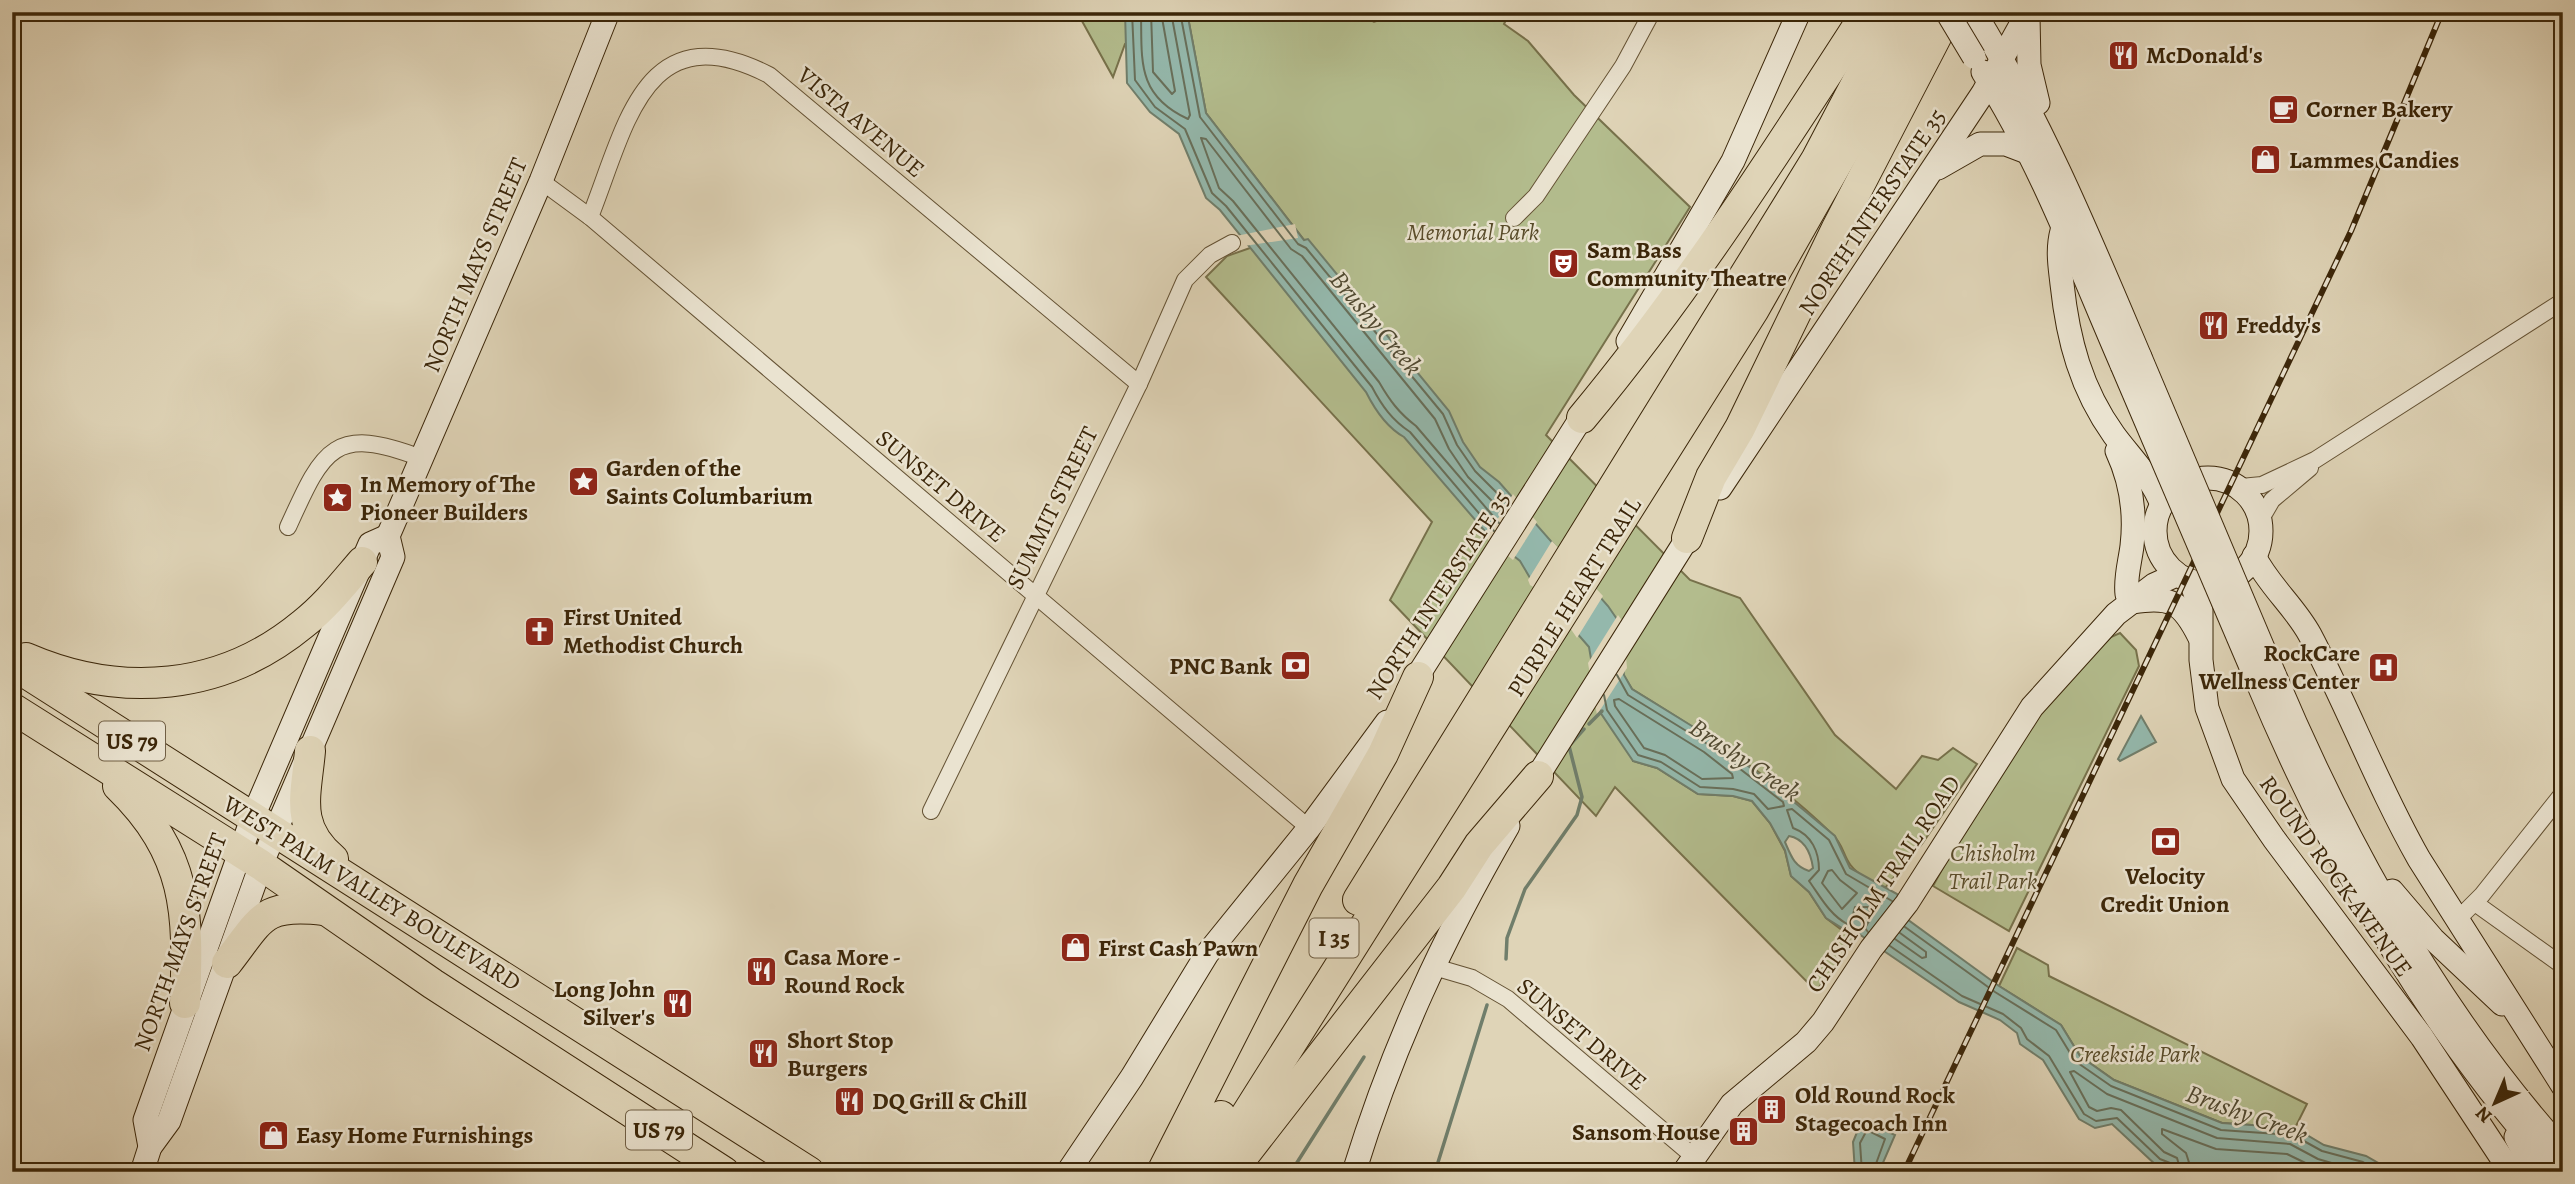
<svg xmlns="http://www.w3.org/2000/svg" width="2575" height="1184" font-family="Alegreya,serif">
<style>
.green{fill:#b3bc8d;stroke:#77714b;stroke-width:2}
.water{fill:#94b8ac;stroke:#707e6b;stroke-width:2;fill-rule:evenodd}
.pier{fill:#dfd4b7}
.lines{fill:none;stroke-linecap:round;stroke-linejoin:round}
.shore{stroke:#686f5a;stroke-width:2}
.stream{stroke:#707e6b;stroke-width:3.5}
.street-casing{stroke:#645234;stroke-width:18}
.secondary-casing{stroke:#3b2609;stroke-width:25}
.highway-casing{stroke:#3b2609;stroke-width:32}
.street{stroke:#eae3d0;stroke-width:16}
.secondary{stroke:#eae3d0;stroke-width:23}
.highway{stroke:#dfd4b7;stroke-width:30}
.rail-casing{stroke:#3b2609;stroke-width:6}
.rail{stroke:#eae3d0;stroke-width:3.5;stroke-dasharray:10;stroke-linecap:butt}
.secondary-bridge-casing{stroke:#3b2609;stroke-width:25;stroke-linecap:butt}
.secondary-bridge{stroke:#eae3d0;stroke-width:23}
.labels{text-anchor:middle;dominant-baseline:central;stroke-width:5;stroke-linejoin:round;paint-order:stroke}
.shield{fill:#eae3d0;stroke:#705f45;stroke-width:2}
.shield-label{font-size:23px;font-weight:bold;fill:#3b2609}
.poi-label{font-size:24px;font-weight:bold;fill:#3b2609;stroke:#eae3d0;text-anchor:start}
.street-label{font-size:24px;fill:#3b2609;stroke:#eae3d0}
.park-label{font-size:24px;font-style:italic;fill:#594c2a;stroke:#eae3d0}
.water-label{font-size:26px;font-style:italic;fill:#514a32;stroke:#eae3d0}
</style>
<rect width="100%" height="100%" fill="#dfd4b7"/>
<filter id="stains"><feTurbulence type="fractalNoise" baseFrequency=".00286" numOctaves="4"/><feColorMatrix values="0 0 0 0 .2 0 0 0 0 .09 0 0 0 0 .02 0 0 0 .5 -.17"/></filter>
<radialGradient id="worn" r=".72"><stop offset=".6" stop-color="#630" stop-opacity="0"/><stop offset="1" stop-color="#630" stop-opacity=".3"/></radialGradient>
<g class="green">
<path d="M1077 12H1183L1125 44 1113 77Z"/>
<path d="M1187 12H1357L1374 22 1401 12H1510L1504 24 1528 41 1574 95 1690 207 1546 435 1690 580 1740 598 1835 735 1896 789 1922 756 1938 760 1953 748 1977 764 1922 844 1886 887C1878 887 1874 884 1867 879 1839 862 1849 850 1832 834 1773 776 1702 732 1632 689L1624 676 1633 761 1657 768 1698 794 1733 796 1752 801 1770 823 1785 851 1791 876 1809 892 1826 918 1855 940 1816 991 1615 787 1596 816 1390 600 1432 522 1206 277 1227 256 1250 248 1304 240 1206 113Z"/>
<path d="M2120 633 2136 650 2139 666 2009 931 1933 886 1977 805 2055 693 2111 637Z"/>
<path d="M2017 948 2048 965 2049 976 2307 1104 2295 1128 2222 1123 2114 1080 2080 1056 2061 1025 1999 986Z"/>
</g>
<g class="water">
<path d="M1125 12H1187L1206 113 1304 240 1308 239 1449 411 1463 442 1480 467 1499 482 1608 606 1619 622 1624 675 1632 689 1713 739 1782 792 1835 836 1850 868 1897 894 1907 919 1999 986 2061 1025 2080 1056 2114 1080 2222 1123 2295 1128 2324 1145 2366 1156 2394 1172H2269L2241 1168 2239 1172H2176L2157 1166 2112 1124 2095 1128 2079 1119 2043 1060 2020 1044 2017 1033 2000 1020 1959 1002 1853 930 1850 933 1826 918 1809 892 1791 876 1785 850 1770 823 1752 801 1733 796 1698 794 1657 768 1633 761 1600 712 1589 647 1533 583 1520 561 1489 536 1404 437C1386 427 1375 410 1366 392L1220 210 1206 198 1179 134 1150 112 1127 83ZM1789 836C1805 839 1811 854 1813 868L1809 871C1794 866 1791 856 1785 842Z"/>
<path d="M2141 716 2156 742 2120 761 2118 759Z"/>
<path d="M1862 1120 1895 1135 1879 1172H1855L1853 1142Z"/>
</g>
<g class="pier">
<path d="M1295 224 1298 238 1244 246 1236 236Z"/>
<path d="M1513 494 1537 522 1513 560 1486 538Z"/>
<path d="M1552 541 1603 596 1577 638 1548 596 1530 585 1528 580Z"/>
<path d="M1618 615 1623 622 1627 668 1597 715 1588 663Z"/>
</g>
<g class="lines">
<g class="shore">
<path d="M1132 12 1135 80 1155 107 1185 129 1212 193 1226 206 1372 387C1382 406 1392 420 1410 432L1494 531"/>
<path d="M1141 12C1142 60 1136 95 1188 119L1190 115 1171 12"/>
<path d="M1151 12 1153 72 1172 94 1175 91 1161 12"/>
<path d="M1180 12 1200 117 1298 244 1306 248 1443 414 1457 445 1475 471 1510 506"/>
<path d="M1499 523 1416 426C1399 413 1390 401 1379 382L1233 201 1219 188 1201 138 1206 139 1291 249 1302 256 1435 419 1449 449 1468 477 1505 514"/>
<path d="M1604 695 1607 710 1638 755 1661 762 1700 787 1733 789 1754 794 1768 809 1784 806 1783 802 1709 745 1628 695 1617 675"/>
<path d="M1619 699 1704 752 1732 774 1733 778 1702 779 1665 755 1644 748 1615 706 1614 700Z"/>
<path d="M1832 870 1840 880 1857 893 1842 909 1822 883 1828 871Z"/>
<path d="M1905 927 1995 992 2056 1030 2075 1061 2111 1086 2221 1130 2293 1135 2322 1151 2363 1162 2380 1172"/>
<path d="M1868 932 1865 928 1872 916 1868 907H1855L1851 922 1847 924C1829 914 1820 896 1809 881L1819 870C1819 852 1812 835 1793 828L1787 810 1792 809 1829 840 1846 874 1892 901"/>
<path d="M1895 939 1922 958 1926 957V952L1900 933"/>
<path d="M1890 946 1962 996 2003 1014 2021 1028 2027 1039 2049 1056 2084 1114 2096 1121 2117 1118 2160 1159 2170 1163 2172 1172"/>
<path d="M1862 1172 1860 1143 1867 1130 1885 1139 1873 1172"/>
<path d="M2181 1172 2177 1158 2164 1152 2121 1110 2111 1108 2097 1111 2089 1107 2070 1072 2074 1071 2107 1094 2217 1138 2290 1144 2318 1159 2362 1172"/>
<path d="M2192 1172 2186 1153 2162 1134V1129L2216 1149 2287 1154 2324 1172"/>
</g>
<g class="stream">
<path d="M1589 724 1602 711"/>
<path d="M1506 959 1507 938 1525 889 1577 815 1582 797 1569 746 1584 729"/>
<path d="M1291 1172 1364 1057"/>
<path d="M1435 1172 1487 1005"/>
</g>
<defs>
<g id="street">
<path d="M541 181 590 217 1309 828"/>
<path d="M590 217C626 127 644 11 769 75L1139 384"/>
<path d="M1514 218 1536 196 1623 66 1652 12"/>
<path d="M2241 487 2262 485 2315 460 2563 301"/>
<path d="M2261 519 2272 500 2310 468"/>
<path d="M288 527C323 450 333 424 421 458"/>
<path d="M931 811 1139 384 1185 280 1210 255 1232 243"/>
<path d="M2475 903 2563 966"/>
<path d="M2458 919 2482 895 2563 793"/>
<path d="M1431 966 1472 978 1508 999 1693 1156"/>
</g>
<g id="secondary">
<path d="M1974 12C2042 122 2090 239 2140 357"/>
<path d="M2028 16 2029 65 2038 103"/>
<path d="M1983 72C2041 163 2079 266 2122 365"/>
<path d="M1938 168 1980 144H2006L2027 152"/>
<path d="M2062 231C2057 250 2060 266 2062 284 2068 340 2081 389 2114 435 2131 458 2152 478 2162 505"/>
<path d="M1628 341 1733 161 1799 12"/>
<path d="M2117 451C2131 481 2136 512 2132 546 2130 562 2125 578 2127 594"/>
<circle cx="2208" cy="531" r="53"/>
<path d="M1720 488 1983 93 2028 12"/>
<path d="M2254 556C2269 586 2295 607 2310 635 2349 709 2378 787 2419 859L2563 1086"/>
<path d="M2191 582 2201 610V660L2207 708 2233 779 2274 839 2422 1037 2511 1172"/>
<path d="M2133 602C2171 596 2182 602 2199 636"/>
<path d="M2274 674C2346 845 2438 1012 2563 1151"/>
<path d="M2257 681C2331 858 2428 1029 2558 1172"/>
<path d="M1408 691 1590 404"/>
<path d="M1529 790 1695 526"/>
<path d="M2392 891 2433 939 2502 1004"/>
<path d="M2516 1137 2534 1172"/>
<path d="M150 1147 145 1120 252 819 370 544 388 536"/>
<path d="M142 1172 150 1147 169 1121 261 865 393 557 388 536 541 181 608 12"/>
<path d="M1068 1172 1132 1077 1207 954 1309 828 1387 722"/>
<path d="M1354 1172C1393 1046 1442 940 1508 826"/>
<path d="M1684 1172 1732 1104 1806 1042 1823 1022 1871 949 1907 903 2032 707 2116 614 2154 585 2176 575"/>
</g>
<g id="highway">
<path d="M1582 418C1690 288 1775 154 1867 12"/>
<path d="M1687 538 1711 477 1740 428 1836 230 1949 12"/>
<path d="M26 658C121 699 222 691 303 624 326 606 343 584 362 562"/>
<path d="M12 664 809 1172"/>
<path d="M12 708 261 865 433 984 724 1172"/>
<path d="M310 751C306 796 294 826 333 859"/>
<path d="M118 786C188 854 189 913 185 1003"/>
<path d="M1358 900 1816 160 1894 12"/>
<path d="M227 963C262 918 262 903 324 910"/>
<path d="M1162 1172 1308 885 1383 754 1418 677"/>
<path d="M1185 1172 1221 1116"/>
<path d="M1210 1172 1753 311 1923 12"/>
<path d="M1231 1172 1452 887 1479 845 1538 776"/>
</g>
</defs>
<use href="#street" class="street-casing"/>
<use href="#secondary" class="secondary-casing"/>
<use href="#highway" class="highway-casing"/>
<use href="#street" class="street"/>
<use href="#secondary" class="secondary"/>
<use href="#highway" class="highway"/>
<defs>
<path id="rail" d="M1904 1172 2351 231 2442 12"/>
</defs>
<use href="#rail" class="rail-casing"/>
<use href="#rail" class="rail"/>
<defs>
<g id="secondary-bridge">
<path d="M1947 12 1974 57"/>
<path d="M2140 357 2274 674"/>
<path d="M2122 365 2257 681"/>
</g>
</defs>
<use href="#secondary-bridge" class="secondary-bridge-casing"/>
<use href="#secondary-bridge" class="secondary-bridge"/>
</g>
<defs>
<symbol id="restaurant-square" viewBox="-11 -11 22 22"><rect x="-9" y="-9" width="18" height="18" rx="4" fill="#8f2418" stroke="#eae3d0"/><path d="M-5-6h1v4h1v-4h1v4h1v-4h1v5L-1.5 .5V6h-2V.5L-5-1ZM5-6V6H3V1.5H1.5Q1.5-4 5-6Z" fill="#fff"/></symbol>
<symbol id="cafe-square" viewBox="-11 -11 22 22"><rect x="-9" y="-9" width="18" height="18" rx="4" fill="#8f2418" stroke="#eae3d0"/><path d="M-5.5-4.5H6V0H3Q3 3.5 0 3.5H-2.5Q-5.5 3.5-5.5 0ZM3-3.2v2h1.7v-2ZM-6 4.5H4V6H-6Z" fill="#fff"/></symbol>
<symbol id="shop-square" viewBox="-11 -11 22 22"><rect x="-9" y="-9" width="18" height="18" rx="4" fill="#8f2418" stroke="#eae3d0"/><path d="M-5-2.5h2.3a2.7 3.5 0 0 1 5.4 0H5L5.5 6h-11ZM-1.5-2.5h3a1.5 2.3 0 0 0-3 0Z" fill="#fff"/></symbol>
<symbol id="theatre-square" viewBox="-11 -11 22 22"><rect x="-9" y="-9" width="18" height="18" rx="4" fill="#8f2418" stroke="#eae3d0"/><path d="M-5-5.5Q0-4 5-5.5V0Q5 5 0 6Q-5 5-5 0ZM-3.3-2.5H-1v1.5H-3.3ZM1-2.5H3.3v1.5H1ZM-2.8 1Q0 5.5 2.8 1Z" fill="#fff"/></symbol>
<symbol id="sight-square" viewBox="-11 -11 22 22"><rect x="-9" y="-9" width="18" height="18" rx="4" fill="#8f2418" stroke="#eae3d0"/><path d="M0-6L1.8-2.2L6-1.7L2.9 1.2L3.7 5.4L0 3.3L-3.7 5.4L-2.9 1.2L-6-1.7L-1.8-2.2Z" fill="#fff"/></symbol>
<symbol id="church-square" viewBox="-11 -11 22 22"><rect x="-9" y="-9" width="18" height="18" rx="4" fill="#8f2418" stroke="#eae3d0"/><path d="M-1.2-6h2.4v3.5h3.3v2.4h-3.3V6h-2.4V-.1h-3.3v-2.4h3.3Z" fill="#fff"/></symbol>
<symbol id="bank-square" viewBox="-11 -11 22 22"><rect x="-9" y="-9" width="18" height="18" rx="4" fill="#8f2418" stroke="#eae3d0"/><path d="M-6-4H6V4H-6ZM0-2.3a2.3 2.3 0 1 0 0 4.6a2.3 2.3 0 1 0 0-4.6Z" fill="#fff"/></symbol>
<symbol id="hospital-square" viewBox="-11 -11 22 22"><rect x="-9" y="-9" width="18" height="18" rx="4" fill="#8f2418" stroke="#eae3d0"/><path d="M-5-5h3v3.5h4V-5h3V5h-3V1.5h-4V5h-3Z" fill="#fff"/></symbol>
<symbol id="building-square" viewBox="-11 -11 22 22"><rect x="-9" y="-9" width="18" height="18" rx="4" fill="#8f2418" stroke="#eae3d0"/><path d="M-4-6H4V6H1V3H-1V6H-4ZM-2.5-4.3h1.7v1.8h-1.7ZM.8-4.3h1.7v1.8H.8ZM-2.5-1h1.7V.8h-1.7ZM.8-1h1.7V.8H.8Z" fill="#fff"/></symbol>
</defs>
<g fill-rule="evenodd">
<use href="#restaurant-square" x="2106" y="38" width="35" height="35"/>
<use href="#cafe-square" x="2266" y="92" width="35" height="35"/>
<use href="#shop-square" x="2248" y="142" width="35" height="35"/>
<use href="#theatre-square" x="1546" y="246" width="35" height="35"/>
<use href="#restaurant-square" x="2196" y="308" width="35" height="35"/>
<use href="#sight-square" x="566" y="464" width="35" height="35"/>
<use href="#sight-square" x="320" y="480" width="35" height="35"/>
<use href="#church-square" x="522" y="614" width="35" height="35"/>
<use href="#bank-square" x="1278" y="648" width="35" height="35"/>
<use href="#hospital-square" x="2366" y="650" width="35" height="35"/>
<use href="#bank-square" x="2148" y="824" width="35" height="35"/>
<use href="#shop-square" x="1058" y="930" width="35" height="35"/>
<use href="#restaurant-square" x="744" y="954" width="35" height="35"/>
<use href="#restaurant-square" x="660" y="986" width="35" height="35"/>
<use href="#restaurant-square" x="746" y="1036" width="35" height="35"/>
<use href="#restaurant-square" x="832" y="1084" width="35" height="35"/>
<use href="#building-square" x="1754" y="1092" width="35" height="35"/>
<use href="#building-square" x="1726" y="1114" width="35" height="35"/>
<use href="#shop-square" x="256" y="1118" width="35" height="35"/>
</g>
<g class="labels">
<g class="shield">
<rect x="99" y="721.5" width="66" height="39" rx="5"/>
<rect x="1309.5" y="918.5" width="49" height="39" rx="5"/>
<rect x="626" y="1110.5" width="66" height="39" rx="5"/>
</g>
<g class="shield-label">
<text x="132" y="741">US 79</text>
<text x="1334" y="938">I 35</text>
<text x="659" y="1130">US 79</text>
</g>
<g class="poi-label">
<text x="2146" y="55">McDonald's</text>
<text x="2306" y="109">Corner Bakery</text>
<text x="2289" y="160">Lammes Candies</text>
<text x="1587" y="250">Sam Bass<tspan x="1587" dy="28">Community Theatre</tspan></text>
<text x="2236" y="325">Freddy's</text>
<text x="606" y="468">Garden of the<tspan x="606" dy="28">Saints Columbarium</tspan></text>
<text x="360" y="484">In Memory of The<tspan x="360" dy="28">Pioneer Builders</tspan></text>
<text x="563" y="617">First United<tspan x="563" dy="28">Methodist Church</tspan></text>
<text x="2360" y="653" text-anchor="end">RockCare<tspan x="2360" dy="28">Wellness Center</tspan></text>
<text x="1272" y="666" text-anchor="end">PNC Bank</text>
<text x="2165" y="876" text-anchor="middle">Velocity<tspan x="2165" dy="28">Credit Union</tspan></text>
<text x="1098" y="948">First Cash Pawn</text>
<text x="784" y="957">Casa More -<tspan x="784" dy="28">Round Rock</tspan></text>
<text x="655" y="989" text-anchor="end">Long John<tspan x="655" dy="28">Silver's</tspan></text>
<text x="787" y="1040">Short Stop<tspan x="787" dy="28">Burgers</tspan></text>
<text x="1795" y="1095">Old Round Rock<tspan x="1795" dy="28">Stagecoach Inn</tspan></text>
<text x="872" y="1101">DQ Grill &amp; Chill</text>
<text x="1720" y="1132" text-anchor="end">Sansom House</text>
<text x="296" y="1135">Easy Home Furnishings</text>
</g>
<g class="street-label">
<text transform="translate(861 122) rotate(40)">VISTA AVENUE</text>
<text transform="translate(1872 212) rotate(-56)">NORTH INTERSTATE 35</text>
<text transform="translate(475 265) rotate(-67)">NORTH MAYS STREET</text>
<text transform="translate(941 486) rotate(40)">SUNSET DRIVE</text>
<text transform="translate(1052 508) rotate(-64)">SUMMIT STREET</text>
<text transform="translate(1438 595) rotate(-57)">NORTH INTERSTATE 35</text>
<text transform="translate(1574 597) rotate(-58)">PURPLE HEART TRAIL</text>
<text transform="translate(2336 876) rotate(54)">ROUND ROCK AVENUE</text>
<text transform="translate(1883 884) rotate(-56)">CHISHOLM TRAIL ROAD</text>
<text transform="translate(372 893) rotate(32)">WEST PALM VALLEY BOULEVARD</text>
<text transform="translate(180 942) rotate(-70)">NORTH MAYS STREET</text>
<text transform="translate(1582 1034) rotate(40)">SUNSET DRIVE</text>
</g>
<g class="park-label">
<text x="1473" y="232">Memorial Park</text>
<text x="1993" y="853">Chisholm<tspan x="1993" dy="28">Trail Park</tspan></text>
<text x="2135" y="1054">Creekside Park</text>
</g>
<g class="water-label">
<text transform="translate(1376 323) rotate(50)">Brushy Creek</text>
<text transform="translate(1745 760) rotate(34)">Brushy Creek</text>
<text transform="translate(2247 1114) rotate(20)">Brushy Creek</text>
</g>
</g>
<rect width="2575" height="1184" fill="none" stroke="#dfd4b7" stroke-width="42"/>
<rect x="14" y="14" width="2547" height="1156" fill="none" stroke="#3b2609" stroke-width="3.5"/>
<rect x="21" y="21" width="2533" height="1142" fill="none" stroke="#3b2609" stroke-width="2"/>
<g transform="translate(2495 1103) rotate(224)" stroke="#eae3d0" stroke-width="5" paint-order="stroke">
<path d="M0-5L12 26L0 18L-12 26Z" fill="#3b2609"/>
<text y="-10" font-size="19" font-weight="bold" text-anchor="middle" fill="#3b2609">N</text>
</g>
<rect width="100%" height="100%" filter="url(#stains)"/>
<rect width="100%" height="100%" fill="url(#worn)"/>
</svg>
